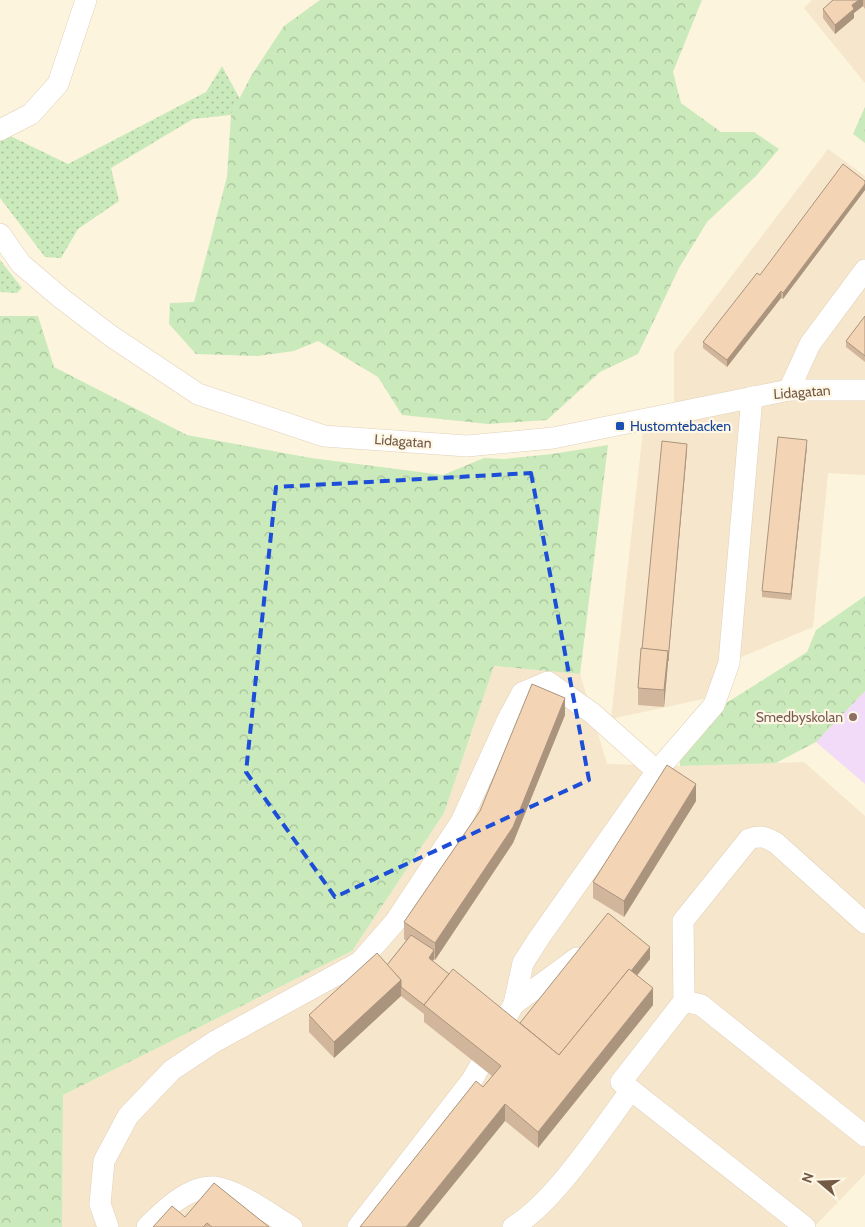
<svg xmlns="http://www.w3.org/2000/svg" width="865" height="1227" font-family="Cabin,sans-serif">
<style>
.residential{fill:#f5e6cc}
.education{fill:#f1dbf9}
.grass{fill:url(#grass-dots)}
.forest{fill:url(#forest-crowns)}
.lines{fill:none;stroke-linecap:round;stroke-linejoin:round}
.minor-casing{stroke:#e1d0ba;stroke-width:22}
.minor{stroke:#fff;stroke-width:21}
.wall{fill:#d1b69b}
.shaded-wall{fill:#aa947e}
.building{fill:#f3d4b4;stroke:#aa947e}
.marked{fill:none;stroke:#1d4ed8;stroke-width:4;stroke-dasharray:10 6;stroke-linejoin:round}
.transit-dot{fill:#1a4fb4;stroke:#fff7e5;stroke-width:2}
.education-dot{fill:#8d6e63;stroke:#fff7e5;stroke-width:2}
.labels{text-anchor:middle;dominant-baseline:central;stroke-width:4.5;stroke-linejoin:round;paint-order:stroke}
.street-label{font-size:14px;fill:#735a45;stroke:#fff7e5}
.transit-label{font-size:14px;fill:#164399;stroke:#fff7e5;text-anchor:start}
.education-label{font-size:14px;fill:#785e54;stroke:#fff7e5;text-anchor:end}
</style>
<defs>
<pattern id="grass-dots" width="8" height="8" patternUnits="userSpaceOnUse" patternTransform="scale(1.25)"><rect width="8" height="8" fill="#caeabc"/><path d="M2 2h.1M6 6h.1" fill="none" stroke="#a8c19b" stroke-width="1.8" stroke-linecap="round"/></pattern>
<pattern id="forest-crowns" width="20" height="18" patternUnits="userSpaceOnUse" patternTransform="scale(1.25)"><rect width="20" height="18" fill="#caeabc"/><path d="M2 6a3 3 0 1 1 6 0M12 15a3 3 0 1 1 6 0" fill="none" stroke="#a8c19b"/></pattern>
</defs>
<rect width="100%" height="100%" fill="#fdf4de"/>
<g class="residential">
<path d="M812 0H865V83L804 8Z"/>
<path d="M828 149 865 176V475L828 473 813 627 729 662 717 696 611 719 644 421 674 414V352Z"/>
<path d="M494 666 580 674 607 764 680 766 804 762 865 816V1174L814 1227H62L63 1095 352 951 444 813Z"/>
</g>
<path class="education" d="M865 691V784L816 742Z"/>
<g class="grass">
<path d="M222 66 240 99 231 115 193 119 111 168 119 201 78 229 61 258 45 257 0 198V131L68 164 206 92Z"/>
<path d="M0 260 22 288 17 293 0 292Z"/>
</g>
<g class="forest">
<path d="M320 0H702L673 72 681 103 721 132H754L779 149 756 176 707 222 679 268 638 354 600 372 547 420 488 424 402 415 378 377 318 341 294 351 258 356 196 354 169 324 170 303 194 302 227 177 231 115 251 76 284 26Z"/>
<path d="M865 107V143L853 134Z"/>
<path d="M0 316H38L54 367 187 435 311 458 443 475 484 458 504 459 552 454 608 445 580 674 494 666 444 813 352 951 63 1095 62 1227H0Z"/>
<path d="M865 596V691L816 742 776 763 680 766V756L720 707 807 652 816 630Z"/>
</g>
<g class="lines">
<defs>
<g id="minor">
<path d="M0 130 31 114 58 84 86 0"/>
<path d="M0 234 21 264 61 298 111 336 198 394 324 436 467 446 553 438 789 390H865"/>
<path d="M789 390 810 344 865 270"/>
<path d="M684 1001 701 1005 865 1136"/>
<path d="M514 1004 577 958"/>
<path d="M501 1026 514 1004 523 963 539 938 657 771 714 705 729 663 752 397"/>
<path d="M108 1227 100 1204 104 1161 128 1116 172 1070 214 1042 360 962 395 922 461 822 507 721 522 693 548 682 592 713 657 771"/>
<path d="M147 1227C163 1211 189 1185 214 1187 239 1190 271 1215 292 1227"/>
<path d="M358 1227 472 1080 480 1066"/>
<path d="M513 1227C555 1202 601 1130 631 1090"/>
<path d="M805 1227 621 1082 684 1001 683 921 749 839C760 835 766 837 776 843L865 923"/>
</g>
</defs>
<use href="#minor" class="minor-casing"/>
<use href="#minor" class="minor"/>
</g>
<g class="wall">
<path d="M833 0H865V9L863 6 854 13V18L835 34 823 18V9Z"/>
<path d="M865 181V190L783 299 781 298 727 367 703 348V342Z"/>
<path d="M865 316V362L846 347V341Z"/>
<path d="M807 446 791 600 762 597V591Z"/>
<path d="M687 450 664 707 638 705V688L642 649Z"/>
<path d="M565 715 513 843 435 960 434 959 433 961 449 974 520 1023 650 959 637 976 653 1005 538 1148 505 1121 483 1087 492 1076 424 1022V1014L401 996 334 1058 309 1032V1015L387 965 406 941 404 939V922Z"/>
<path d="M696 801 624 917 593 898V882Z"/>
<path d="M185 1217 269 1227H153Z"/>
</g>
<g class="shaded-wall">
<path d="M859 0H863V6L854 13V18L835 34V25L852 5Z"/>
<path d="M865 184V190L783 299V293Z"/>
<path d="M781 291V298L727 367V360Z"/>
<path d="M807 440V446L791 600V594Z"/>
<path d="M687 444V450L664 707V690Z"/>
<path d="M565 698V715L513 843 435 960V943Z"/>
<path d="M696 784V801L624 917V901Z"/>
<path d="M650 947V959L559 1072V1060Z"/>
<path d="M434 950V959L429 967V958Z"/>
<path d="M401 980V996L334 1058V1042Z"/>
<path d="M653 988V1005L538 1148V1132Z"/>
<path d="M505 1104V1121L419 1227H406Z"/>
</g>
<g class="building">
<path d="M833 0H859L852 5 854 9 835 25 823 9Z"/>
<path d="M843 164 865 181V184L783 293 781 291 727 360 703 342 757 273 760 275Z"/>
<path d="M865 316V356L846 341Z"/>
<path d="M778 437 807 440 791 594 762 591Z"/>
<path d="M662 441 687 444 668 661V651L642 649Z"/>
<path d="M641 648 668 651 664 690 638 688Z"/>
<path d="M532 684 565 698 513 827 435 943 404 922 480 811Z"/>
<path d="M667 765 696 784 624 901 593 882Z"/>
<path d="M608 913 650 947 631 971 629 969 559 1055 520 1023Z"/>
<path d="M411 935 434 950 429 958 449 974 424 1005 401 987V980L387 965Z"/>
<path d="M377 953 401 980 334 1042 309 1015Z"/>
<path d="M453 969 559 1055 629 969 653 988 538 1132 505 1104 406 1227H360L476 1081 483 1087 501 1066 424 1005Z"/>
<path d="M214 1183 269 1227H212L207 1223 203 1227H153L172 1206 185 1217Z"/>
</g>
<path class="marked" d="M531 473 589 780 335 897 246 772 276 487Z"/>
<rect class="transit-dot" x="615" y="421" width="10" height="10" rx="2.5"/>
<circle class="education-dot" cx="853" cy="717" r="5"/>
<g class="labels">
<g class="street-label">
<text transform="translate(802 392) rotate(-4)">Lidagatan</text>
<text transform="translate(403 441) rotate(4)">Lidagatan</text>
</g>
<g class="transit-label">
<text x="630" y="426">Hustomtebacken</text>
</g>
<g class="education-label">
<text x="843" y="717">Smedbyskolan</text>
</g>
</g>
<g transform="translate(820 1182) rotate(289)" stroke="#fff7e5" stroke-width="4" paint-order="stroke">
<path d="M0-4L9 19L0 12L-9 19Z" fill="#735a45"/>
<text y="-8" font-size="14" font-weight="bold" text-anchor="middle" fill="#735a45">N</text>
</g>
</svg>
